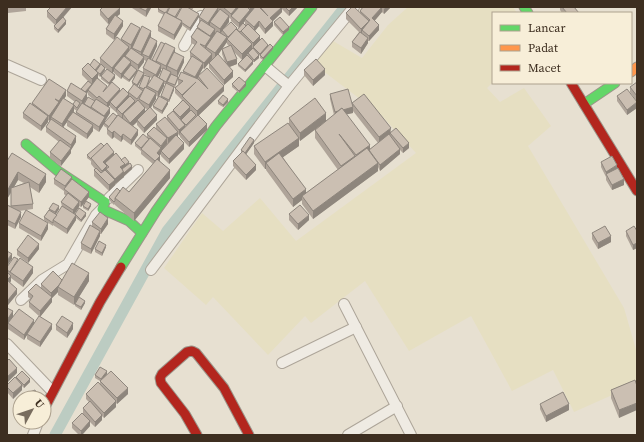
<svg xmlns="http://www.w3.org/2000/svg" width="644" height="442" font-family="'Source Serif 4',serif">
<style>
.farmland{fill:#e6dfc2}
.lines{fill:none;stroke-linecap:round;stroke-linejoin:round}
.canal{stroke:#bcccc2;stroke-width:11}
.street-casing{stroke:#ada599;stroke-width:12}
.fast-casing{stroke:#9c958a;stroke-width:11}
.slow-casing{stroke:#9c958a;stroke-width:11}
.jam-casing{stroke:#9c958a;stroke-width:11}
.street{stroke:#efebe3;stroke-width:10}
.fast{stroke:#63d668;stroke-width:9}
.slow{stroke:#ff974d;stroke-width:9}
.jam{stroke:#b3261e;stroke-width:9}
.wall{fill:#afa499;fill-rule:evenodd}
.shaded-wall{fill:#8e867d}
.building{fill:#cbbfb2;stroke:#8e867d}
</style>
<rect width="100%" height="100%" fill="#e7e0d1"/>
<path class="farmland" d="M408 7H513L517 13H493V82L487 88 500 102 524 88 551 126 528 146 624 308 637 353V384L574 412 553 370 512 391 471 316 409 351 365 281 311 323 305 316 268 355 213 297 206 305 164 268 202 213 223 231 260 198 296 241 416 153 381 115 310 61 328 38 362 58 388 25Z"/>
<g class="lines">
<path class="canal" d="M55 435 167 231 345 7"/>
<defs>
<g id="street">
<path d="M184 46 201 16"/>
<path d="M7 65 41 80"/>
<path d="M265 66 289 86"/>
<path d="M109 198 138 170"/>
<path d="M151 270 289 86 354 7"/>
<path d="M21 300 42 280 68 264 96 215 102 209"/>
<path d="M344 304 411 435"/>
<path d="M7 344 52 391"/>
<path d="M282 363 356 327"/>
<path d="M33 435 38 422"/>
<path d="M348 435 397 406"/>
</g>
<g id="fast">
<path d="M524 7 528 13"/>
<path d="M584 104 615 83"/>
<path d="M26 144 58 171 105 202 102 209 129 221 142 233"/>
<path d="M121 267 156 211 216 126 312 7"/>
</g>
<path id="slow" d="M631 72 637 67"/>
<g id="jam">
<path d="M571 83 637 191"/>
<path d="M44 409 100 302 121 267"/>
<path d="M197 435 185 414 161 383 160 378 162 374 187 352 192 351 196 353 224 388 249 435"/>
</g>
</defs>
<use href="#street" class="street-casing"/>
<use href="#fast" class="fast-casing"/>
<use href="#slow" class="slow-casing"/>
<use href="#jam" class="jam-casing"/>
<use href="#street" class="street"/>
<use href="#fast" class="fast"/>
<use href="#slow" class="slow"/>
<use href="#jam" class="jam"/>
</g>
<g class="wall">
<path d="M7 7H26V11L8 13Z"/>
<path d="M72 7 63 18 66 24 58 33 54 29V26L55 25 47 17V11Z"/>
<path d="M132 7H151V8L146 17 132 8Z"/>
<path d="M182 7H194L192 10 199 17 190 31 182 25V26L174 40 158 31V26L164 15 158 12V9H181Z"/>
<path d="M205 7H298L289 16 282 9V12L273 21V26L265 34 259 26 255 31 260 40 273 49 263 60 260 58V55V56L259 55V58L254 62H253V64L245 72 238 66V64L248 55V54L242 60 234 52 237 64 229 67 233 77 224 85 209 68V63L204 69 203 68 199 75 224 91 199 115 207 130 189 147 180 137V136L178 134V137L184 149 169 164 161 156V154L160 155V161L170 178 134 221 115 205V204L114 205 109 200V197L120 191 129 192 153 164 141 154V151L135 146V143L147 138V134L156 129V124L167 119V116L173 111 182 100 175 93V88H174V90L169 102H168V104L162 114 153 108V106L158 97 156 96V99L151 108 157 120 144 133 137 125V122L133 126 138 135 131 145 123 139 121 142 114 137 112 139 107 134V128L104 126V124L99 132 93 128V131L87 139 67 126V122L63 127 76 142 71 150V153L61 166 50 158V152L59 142 46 132V127L51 119 49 121 48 120V122L41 131 23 118V113L32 105V103L66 96 64 99 73 104 75 102 67 96V91L81 89 88 81 82 75V69L90 65 100 64V58L121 41V39L140 31 151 36V38L157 46 151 60H152L175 53 184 62 178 76V78L183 73V71L191 58 190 57V52L195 45 191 43V37L197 29V27L199 23V17ZM229 18 231 19V21L239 28 245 21V24L237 30V28H224L229 22ZM227 42V44L229 46 222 49ZM222 49V54L225 62 218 55ZM144 60 146 61 143 68V73L138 70 144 62ZM105 68 107 69 101 76V79L109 85 107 88 98 78V75L100 77 105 70ZM161 69H163L159 78 158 77 161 71ZM114 71V73L121 79 123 76V78L129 82 135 75 132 82V84L133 85 128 93 120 91 110 84 115 78 113 73ZM144 74 152 78 149 83 150 80 144 76ZM143 77 139 87V88L138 86ZM178 80V84H179L175 87ZM164 84H166L161 97 159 96 164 86ZM88 92V95L94 100 87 98V93ZM110 105V107L117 113V114L118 115 117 116 105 122V121L110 113 108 107ZM144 108 147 109 145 111ZM74 109 77 111 76 113 74 112Z"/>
<path d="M363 7H391L384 14 382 12 374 21 379 30 369 41H368V43L361 54 352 47V42L359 32 346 19V13H360V11Z"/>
<path d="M560 7H574L579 13H562L560 10Z"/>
<path d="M100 10 120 14 117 16 123 26 114 40 106 34V29L110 23 108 24 100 15Z"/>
<path d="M274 22 289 30 283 35 274 25Z"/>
<path d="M304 70 325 75 313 86 304 75Z"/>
<path d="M637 82V102L630 92V87Z"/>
<path d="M232 84 246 86 239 93 232 87Z"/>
<path d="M330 94 352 105V103L391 132 409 148 403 153 400 150V154L380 171 378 167V171L313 219 302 204V200L293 207 266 170V169H265L254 154V146L289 124V118L326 121 334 115 330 99ZM353 111 378 143 370 149 346 114 353 113ZM325 122 315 130V138L338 170 306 193 283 157 299 146V139L300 141Z"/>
<path d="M617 96 637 108 627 115 617 101Z"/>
<path d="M218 101 228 102 223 107 218 104Z"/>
<path d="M254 143 246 154 256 170 246 180 233 166V161L241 153V150Z"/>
<path d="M104 146 121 160 129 164 132 169 124 176V175V177L115 184V185L109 191 94 176V170L95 169 91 164V161L87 158V155Z"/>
<path d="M7 161 46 182 39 193 30 187 33 204V209L19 211 21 217 15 229 7 225V205L11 206V193L7 199ZM18 180 24 183 14 187Z"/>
<path d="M601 162 617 169 624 185 612 190 606 180V177L601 167Z"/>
<path d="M54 179H72L89 197 86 201 91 206 88 211 83 208V206L85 202 81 207 79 206V207L74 214 86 216 81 222 76 218V220L67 234 53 225V224V226L44 220V217L49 210V209H59L56 214 57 215 62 207 61 202 66 196 64 194V191L54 184Z"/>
<path d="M289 214 309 220 298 230 289 220Z"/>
<path d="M92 222 108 224 101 234H100V236L91 254 81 249V243L92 226Z"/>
<path d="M19 223 48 229 41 241 19 228Z"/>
<path d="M636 226H637V248L633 250 626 236V231L636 230Z"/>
<path d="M592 233 611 242 598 249 592 239Z"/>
<path d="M106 247 102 256 95 252V249Z"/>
<path d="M39 249 28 263 17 255V250Z"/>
<path d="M18 261 33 273 23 287 11 278V281L10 283 17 294 8 305 7 304V267Z"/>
<path d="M62 280 89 281 79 297 85 303 81 310 75 306V304L74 305 58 295V292L52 298V302L40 317 29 307V302L31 299 28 297V292L41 288V284Z"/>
<path d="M13 317 9 323 34 322 52 329 40 347 27 339V335L24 340 8 329V323Z"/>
<path d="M56 325 73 329 67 338 56 330Z"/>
<path d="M107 374 105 377 128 394 117 404 116 403V407L104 418 102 416V420L95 427 90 422V426L82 435H79L72 428V423L83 413V408L89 402 86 399V394L100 385V381L95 378V375Z"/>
<path d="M16 377 30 382 24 388 22 386V390L13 399 7 392V385L16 378Z"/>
<path d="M635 380 619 418 611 398V390Z"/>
<path d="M540 404 569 410 546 422 540 409Z"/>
</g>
<g class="shaded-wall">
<path d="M67 7H72L56 25V20Z"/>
<path d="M148 7H151V8L146 17V11Z"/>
<path d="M237 7H241L231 16V19V14Z"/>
<path d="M252 7H257L250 14V8Z"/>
<path d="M282 7V12L273 21V26L265 34V29L270 18Z"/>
<path d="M293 7H298L289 16V11Z"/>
<path d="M382 7V12L372 24V18Z"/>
<path d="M386 7H391L384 14V9Z"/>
<path d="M120 8V14L108 24V19Z"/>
<path d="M218 8V13L210 22V26L208 29V23Z"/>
<path d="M250 10V15L245 19V21L239 28V23Z"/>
<path d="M199 14V17L190 31V28Z"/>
<path d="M229 16V22L220 34V29Z"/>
<path d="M66 21V24L58 33V30Z"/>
<path d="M123 21V26L114 40V34Z"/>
<path d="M182 21V26L174 40V35Z"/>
<path d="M259 21V26L254 32V27Z"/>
<path d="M369 21V27L362 30V33L361 34V29Z"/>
<path d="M379 25V30L369 41V36Z"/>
<path d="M289 27V30L283 35V32Z"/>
<path d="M140 28V34L131 50V45Z"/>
<path d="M215 29V34L206 47V50L205 52V46L210 38V36Z"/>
<path d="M151 31V36L141 57V52Z"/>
<path d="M260 36V42L253 47V43Z"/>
<path d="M227 37V42L215 59V53Z"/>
<path d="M368 38V43L361 54V48Z"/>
<path d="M157 41V46L149 63V57Z"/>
<path d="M252 44V50L242 60V54Z"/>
<path d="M268 45V47L260 56V54Z"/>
<path d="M129 47V52L125 56V58L114 68V71L112 74V68Z"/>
<path d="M273 47V49L263 60V58Z"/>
<path d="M175 48V53L167 66V68L166 71V66Z"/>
<path d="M212 54V59L204 69V63Z"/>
<path d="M259 55V58L254 62V60Z"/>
<path d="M144 57V62L138 70V65Z"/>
<path d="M184 57V62L177 77V71Z"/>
<path d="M237 59V64L227 68V62Z"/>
<path d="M253 61V64L245 72V70Z"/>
<path d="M131 62V68L121 79V74Z"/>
<path d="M203 63V68L198 77V76V78L195 83V77Z"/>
<path d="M100 64V66L95 73V70Z"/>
<path d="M161 65V71L156 80V75Z"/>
<path d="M105 68V70L100 77V74Z"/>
<path d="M325 69V75L313 86V80Z"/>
<path d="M137 70V72L129 82V80Z"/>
<path d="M233 71V77L224 85V80Z"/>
<path d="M171 72V74L166 84V82Z"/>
<path d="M98 73V78L88 90V92L85 95V92L92 84V79Z"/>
<path d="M144 73V76L137 87V85Z"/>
<path d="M115 75V78L109 85V83Z"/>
<path d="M164 81V86L158 98V92Z"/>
<path d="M246 83V86L239 93V91Z"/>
<path d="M224 86V91L197 117V111Z"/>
<path d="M174 87V90L169 102V100Z"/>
<path d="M120 89V95L110 102V105L107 109V103Z"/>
<path d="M66 90V96L59 106V101Z"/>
<path d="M87 93V98L82 106V101Z"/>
<path d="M156 93V99L149 110V105Z"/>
<path d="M129 94V99L117 109 116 113V108Z"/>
<path d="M228 99V102L223 107V105Z"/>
<path d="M135 101V106L123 114V118L122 119V114Z"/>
<path d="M168 101V104L162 114V111Z"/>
<path d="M59 102V107L51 117V119L49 121V116Z"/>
<path d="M637 102V108L627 115V110Z"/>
<path d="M74 105V111L68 121 67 120V122L62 129V124Z"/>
<path d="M190 107V112L180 122V117Z"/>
<path d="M353 107V113L335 117V112Z"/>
<path d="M110 108V113L105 121V123H104V124L99 132V127L104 118V116Z"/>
<path d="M145 108V114L137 120V122L130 128V123Z"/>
<path d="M326 113V121L300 141V133Z"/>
<path d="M157 115V120L144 133V128Z"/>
<path d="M48 116V122L41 131V126Z"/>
<path d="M207 124V130L189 147V142Z"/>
<path d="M93 125V131L87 139V134Z"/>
<path d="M185 125V130L180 132 179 136V130Z"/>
<path d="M391 128 390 136 379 145V137Z"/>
<path d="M138 130V135L131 145V140Z"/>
<path d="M114 131V137L112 139V133Z"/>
<path d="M178 132V137L168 144V138Z"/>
<path d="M123 134V139L121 142V137Z"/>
<path d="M76 136V142L71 150V145Z"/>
<path d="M167 138V144L161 151V154L157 158V153L161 148V146Z"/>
<path d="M299 138V146L269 167 266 163V169H265V162Z"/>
<path d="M254 140V143L245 156V153Z"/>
<path d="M184 143V149L169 164V159Z"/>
<path d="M409 143V148L403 153V148Z"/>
<path d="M370 145V152L356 163V155Z"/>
<path d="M71 148V153L61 166V161Z"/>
<path d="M400 149V154L380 171V165Z"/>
<path d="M114 152V157L105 163V166L103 162Z"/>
<path d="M160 156V161L155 166V161Z"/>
<path d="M355 156V163L341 174V166Z"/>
<path d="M129 162V164L125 168V165Z"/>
<path d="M378 163V171L313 219V211Z"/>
<path d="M125 164V169L122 171 120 167Z"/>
<path d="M256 165V170L246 180V175Z"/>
<path d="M617 165V171L606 174V177V172Z"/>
<path d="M107 166 106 172 102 176V171Z"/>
<path d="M132 166V169L124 176V173Z"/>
<path d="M170 170V178L134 221V213Z"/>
<path d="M124 171V177L115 184V179Z"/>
<path d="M18 172V180L7 199V191Z"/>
<path d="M46 174V182L39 193V185Z"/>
<path d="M72 177V182L65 190V186Z"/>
<path d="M624 179V185L612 190V185Z"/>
<path d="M115 180V185L109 191V185Z"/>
<path d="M306 189V197L302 196V200L293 207V199Z"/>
<path d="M89 192V197L81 207V202Z"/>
<path d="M79 202V207L73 216V210Z"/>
<path d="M91 204V206L88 211V209Z"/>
<path d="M59 206V209L55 215V212Z"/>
<path d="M21 212V217L15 229V224Z"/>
<path d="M86 213V216L81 222V220Z"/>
<path d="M76 215V220L67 234V229Z"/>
<path d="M309 215V220L298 230V224Z"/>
<path d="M108 218V224L101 234V229Z"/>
<path d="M48 223V229L41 241V236Z"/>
<path d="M100 231V236L91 254V249Z"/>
<path d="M611 236V242L598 249V243Z"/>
<path d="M637 243V248L633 250V245Z"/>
<path d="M39 244V249L28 263V258Z"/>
<path d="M106 245V247L102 256V253Z"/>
<path d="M12 254V259L7 266V260Z"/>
<path d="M33 267V273L23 287V281Z"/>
<path d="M89 273V281L74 305V297Z"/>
<path d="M11 276V281L7 286V280Z"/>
<path d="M63 281 58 287V292L52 298V302L40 317V311L51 298V293Z"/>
<path d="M17 289V294L8 305V300Z"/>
<path d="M85 301V303L81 310V307Z"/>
<path d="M13 311V317L7 326V320Z"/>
<path d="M34 320V325L27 334V335L24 340V335Z"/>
<path d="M73 323V329L67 338V333Z"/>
<path d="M52 324V329L40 347V342Z"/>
<path d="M17 368V373L7 383V377Z"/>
<path d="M107 371V374L101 382V379Z"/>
<path d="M30 379V382L24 388V385Z"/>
<path d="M22 385V390L13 399V393Z"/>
<path d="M128 388V394L117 404V398Z"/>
<path d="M116 401V407L104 418V413Z"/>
<path d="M637 403V410L619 418V410Z"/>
<path d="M569 404V410L546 422V416Z"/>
<path d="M102 415V420L95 427V422Z"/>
<path d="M90 421V426L82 435H81V431Z"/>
</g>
<g class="building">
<path d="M51 7H67L56 20 47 11Z"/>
<path d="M103 7H118L120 8 108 19 100 10Z"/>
<path d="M138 7H148L146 11Z"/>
<path d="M160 7H169L166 13 165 12V13L158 9Z"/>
<path d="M170 7H181L175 17 167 13Z"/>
<path d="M182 7H187L199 14 190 28 181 22 182 21 176 18Z"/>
<path d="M205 7H217L218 8 208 23 199 17Z"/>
<path d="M223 7H237L231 14Z"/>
<path d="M239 7H247L250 10 239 23 231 16Z"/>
<path d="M255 7H259L268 16 260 7H282L270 18 273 21 265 29 259 21 254 27 245 19Z"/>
<path d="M285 7H293L289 11Z"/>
<path d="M352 7H354L369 21 361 29 346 13Z"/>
<path d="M363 7H382L372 18 379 25 369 36 362 30 370 20 360 11Z"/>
<path d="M562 7H574L579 13H567Z"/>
<path d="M220 9 229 16 220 29 210 22Z"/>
<path d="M165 12 182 21 174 35 158 26Z"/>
<path d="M115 15 123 21 114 34 106 29Z"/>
<path d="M63 17 66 21 58 30 54 26Z"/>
<path d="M280 17 289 27 283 32 274 22Z"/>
<path d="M201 20 215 29 210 36 197 27Z"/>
<path d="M231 22 237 28 228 37 222 30Z"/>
<path d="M131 23 140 28 131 45 121 39Z"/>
<path d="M243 23 246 26 240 32 237 30Z"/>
<path d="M248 24 260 36 253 43 241 31Z"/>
<path d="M142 26 151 31 141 52 132 48Z"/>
<path d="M197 28 211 37 205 46 200 44 212 54 204 63 190 52 197 42 191 37Z"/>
<path d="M236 29 252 44 242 54 227 39Z"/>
<path d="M217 31 227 37 215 53 206 47Z"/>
<path d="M360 32 368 38 361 48 352 42Z"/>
<path d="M117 37 129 47 112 68 100 58Z"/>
<path d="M150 37 157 41 149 57 142 54Z"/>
<path d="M262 38 268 45 260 54 253 47Z"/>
<path d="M161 42 165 44 156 62 152 60Z"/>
<path d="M165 43 175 48 166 66 156 61Z"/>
<path d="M270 44 273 47 263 58 260 55Z"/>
<path d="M231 45 237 59 227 62 222 49Z"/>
<path d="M131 48 144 57 138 65 125 56Z"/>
<path d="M253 48 259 55 254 60 248 53Z"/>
<path d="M174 52 184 57 177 71 167 66Z"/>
<path d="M218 54 233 71 224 80 209 63Z"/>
<path d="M247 55 253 61 245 70 238 64Z"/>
<path d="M124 56 131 62 121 74 114 68Z"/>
<path d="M192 56 203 63 195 77 183 71Z"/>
<path d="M148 58 161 65 156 75 143 68Z"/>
<path d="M94 59 100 64 95 70 90 65Z"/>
<path d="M316 59 325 69 313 80 304 70Z"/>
<path d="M88 63 98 73 92 79 82 69Z"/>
<path d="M101 64 105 68 100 74 96 71Z"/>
<path d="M131 65 137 70 129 80 123 75Z"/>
<path d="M163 68 171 72 166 82 159 78Z"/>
<path d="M207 68 224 86 197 111 182 96 196 82 182 95 175 88 183 81 178 79 181 72 198 79 208 89 198 76Z"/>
<path d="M107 69 115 75 109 83 101 76Z"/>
<path d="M138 70 144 73 137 85 132 82Z"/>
<path d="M171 74 178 77 175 85 167 82Z"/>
<path d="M144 75 150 77 146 88 145 87 144 89 139 87Z"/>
<path d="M154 75 164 81 158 92 147 86Z"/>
<path d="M239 77 246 83 239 91 232 84Z"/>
<path d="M97 78 107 86 103 92 112 82 120 89 107 103 99 96 97 98 88 90Z"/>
<path d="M49 79 66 90 59 101 55 99 59 102 49 116 32 103Z"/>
<path d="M88 81 92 84 85 92 81 89Z"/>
<path d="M637 82V96L630 87Z"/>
<path d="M71 83 87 93 82 101 67 91Z"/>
<path d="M166 83 174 87 169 100 161 96Z"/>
<path d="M134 84 143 91 137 99 128 92Z"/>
<path d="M145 87 156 93 149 105 139 99Z"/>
<path d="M123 88 129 94 116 108 110 102Z"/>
<path d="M348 89 353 107 343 110 342 108 338 111 335 112 330 94Z"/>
<path d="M627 89 637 102 627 110 617 96Z"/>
<path d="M364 94 391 128 379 137 352 103Z"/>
<path d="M223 95 228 99 223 105 218 101Z"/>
<path d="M130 96 135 101 122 114 117 109Z"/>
<path d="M159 96 168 101 162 111 153 106Z"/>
<path d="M88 97 95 101 91 107V108L84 104Z"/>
<path d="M63 98 74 105 62 124 51 117Z"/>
<path d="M315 98 326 113 300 133 289 118Z"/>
<path d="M96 99 110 108 104 116 91 107Z"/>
<path d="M76 100 80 103 77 108 73 104Z"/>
<path d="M138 100 145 108 130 123 123 114Z"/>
<path d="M183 100 190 107 180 117 173 110Z"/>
<path d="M30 103 48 116 41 126 23 113Z"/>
<path d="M82 103 105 117 99 127 76 112Z"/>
<path d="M150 107 157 115 144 128 137 120Z"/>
<path d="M342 108 370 145 356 155 339 134 355 156 341 166 315 130Z"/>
<path d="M191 110 196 115 186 125 181 120Z"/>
<path d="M173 111 185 125 179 130 167 116Z"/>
<path d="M73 112 93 125 87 134 67 120Z"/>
<path d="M113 113 117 116 109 127 104 123Z"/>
<path d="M118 115 138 130 131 140 123 134 121 137 114 131 112 133 107 129Z"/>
<path d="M198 115 207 124 189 142 180 132Z"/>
<path d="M165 117 178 132 168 138 156 124Z"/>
<path d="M51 119 76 136 71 145 46 127Z"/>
<path d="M288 123 299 138 265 162 254 146Z"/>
<path d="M154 127 167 138 161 146 147 134Z"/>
<path d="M396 128 409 143 403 148 390 133Z"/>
<path d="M143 134 149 139 141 148 135 143Z"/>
<path d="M389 134 400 149 380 165 369 150Z"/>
<path d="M176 135 184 143 169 159 161 151Z"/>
<path d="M250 137 254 140 245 153 241 150Z"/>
<path d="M150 138 161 148 157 153 160 156 155 161 141 149Z"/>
<path d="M60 140 71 148 61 161 50 152Z"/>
<path d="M101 143 104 146 91 159 87 155Z"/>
<path d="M107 143 114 152 103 162 107 166 102 171 91 158Z"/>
<path d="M367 148 378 163 313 211 302 196Z"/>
<path d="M243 151 256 165 246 175 233 161Z"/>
<path d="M12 153 46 174 39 185 18 172 7 191V161Z"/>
<path d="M116 153 125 164 120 167 124 171 115 179 106 169 109 167 105 163Z"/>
<path d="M279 153 306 189 293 199 266 163Z"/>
<path d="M612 156 617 165 606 172 601 162Z"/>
<path d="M125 157 129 162 125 165 124 164H125L121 160Z"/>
<path d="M157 159 170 170 134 213 115 198 123 187 129 192Z"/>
<path d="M130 163 132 166 124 173 122 169Z"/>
<path d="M96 168 101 173 105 170 115 180 109 185 94 170Z"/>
<path d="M618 168 624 179 612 185 606 174Z"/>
<path d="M61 169 72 177 65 186 54 179Z"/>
<path d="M72 179 89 192 81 202 64 189Z"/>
<path d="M29 182 33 204 11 206V188Z"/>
<path d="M117 188 120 191 115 198V201L114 202 109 197Z"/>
<path d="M68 193 79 202 73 210 61 202Z"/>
<path d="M86 201 91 204 88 209 83 206Z"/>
<path d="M53 203 59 206 55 212 49 209Z"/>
<path d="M7 205 21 212 15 224 7 220Z"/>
<path d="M300 205 309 215 298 224 289 214Z"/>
<path d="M62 206 76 215 67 229 53 220Z"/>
<path d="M79 208 86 213 81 220 75 214Z"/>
<path d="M26 210 48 223 41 236 19 223Z"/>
<path d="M49 210 57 215 53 220V223L44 217Z"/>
<path d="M100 212 108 218 101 229 92 222Z"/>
<path d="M90 225 100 231 91 249 81 243Z"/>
<path d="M605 226 611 236 598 243 592 233Z"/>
<path d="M634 226 637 231V243L633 245 626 231Z"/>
<path d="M28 235 39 244 28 258 17 250Z"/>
<path d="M99 241 106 245 102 253 95 249Z"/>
<path d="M7 251 12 254 7 260Z"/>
<path d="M14 257 18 259 10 272 7 270V267Z"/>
<path d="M20 258 33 267 23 281 10 272Z"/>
<path d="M72 263 89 273 74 297 58 287Z"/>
<path d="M53 271 62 280 59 285 51 293 41 284Z"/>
<path d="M7 272 11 276 7 280 17 289 8 300 7 299Z"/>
<path d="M36 284 52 297 40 311 29 302 33 296 28 292Z"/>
<path d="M79 297 85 301 81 307 75 304Z"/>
<path d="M7 308 13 311 7 320Z"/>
<path d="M19 309 34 320 24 335 8 323Z"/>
<path d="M39 316 52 324 40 342 27 334Z"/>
<path d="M62 316 73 323 67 333 56 325Z"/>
<path d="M9 359 17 368 7 377V361Z"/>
<path d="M100 367 107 371 101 379 95 375Z"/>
<path d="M22 371 30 379 24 385 16 377Z"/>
<path d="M111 371 128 388 117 398 100 381Z"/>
<path d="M15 377 22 385 13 393 7 387V385Z"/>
<path d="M635 380 637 386V403L619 410 611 390Z"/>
<path d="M98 382 116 401 104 413 86 394Z"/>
<path d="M35 390 38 398H29L27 393Z"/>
<path d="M563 392 569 404 546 416 540 404Z"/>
<path d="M90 401 102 415 95 422 83 408Z"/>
<path d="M82 413 90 421 81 431 72 423Z"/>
</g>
<rect width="644" height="442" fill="none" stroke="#3d2e20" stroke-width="16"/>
<rect x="492" y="12" width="140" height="72" fill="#f7eed8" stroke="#ada18e"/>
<rect x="500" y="25" width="20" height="6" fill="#63d668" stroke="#ada18e"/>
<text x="528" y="32" font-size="12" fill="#3d2e20">Lancar</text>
<rect x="500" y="45" width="20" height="6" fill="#ff974d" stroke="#ada18e"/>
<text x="528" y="52" font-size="12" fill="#3d2e20">Padat</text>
<rect x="500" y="65" width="20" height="6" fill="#b3261e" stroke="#ada18e"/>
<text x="528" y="72" font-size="12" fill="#3d2e20">Macet</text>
<g transform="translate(32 410) rotate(50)"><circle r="19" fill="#f7eed8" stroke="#ada18e"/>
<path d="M0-3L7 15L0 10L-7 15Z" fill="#786c5e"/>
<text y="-6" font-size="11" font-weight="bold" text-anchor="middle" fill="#3d2e20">U</text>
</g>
</svg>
